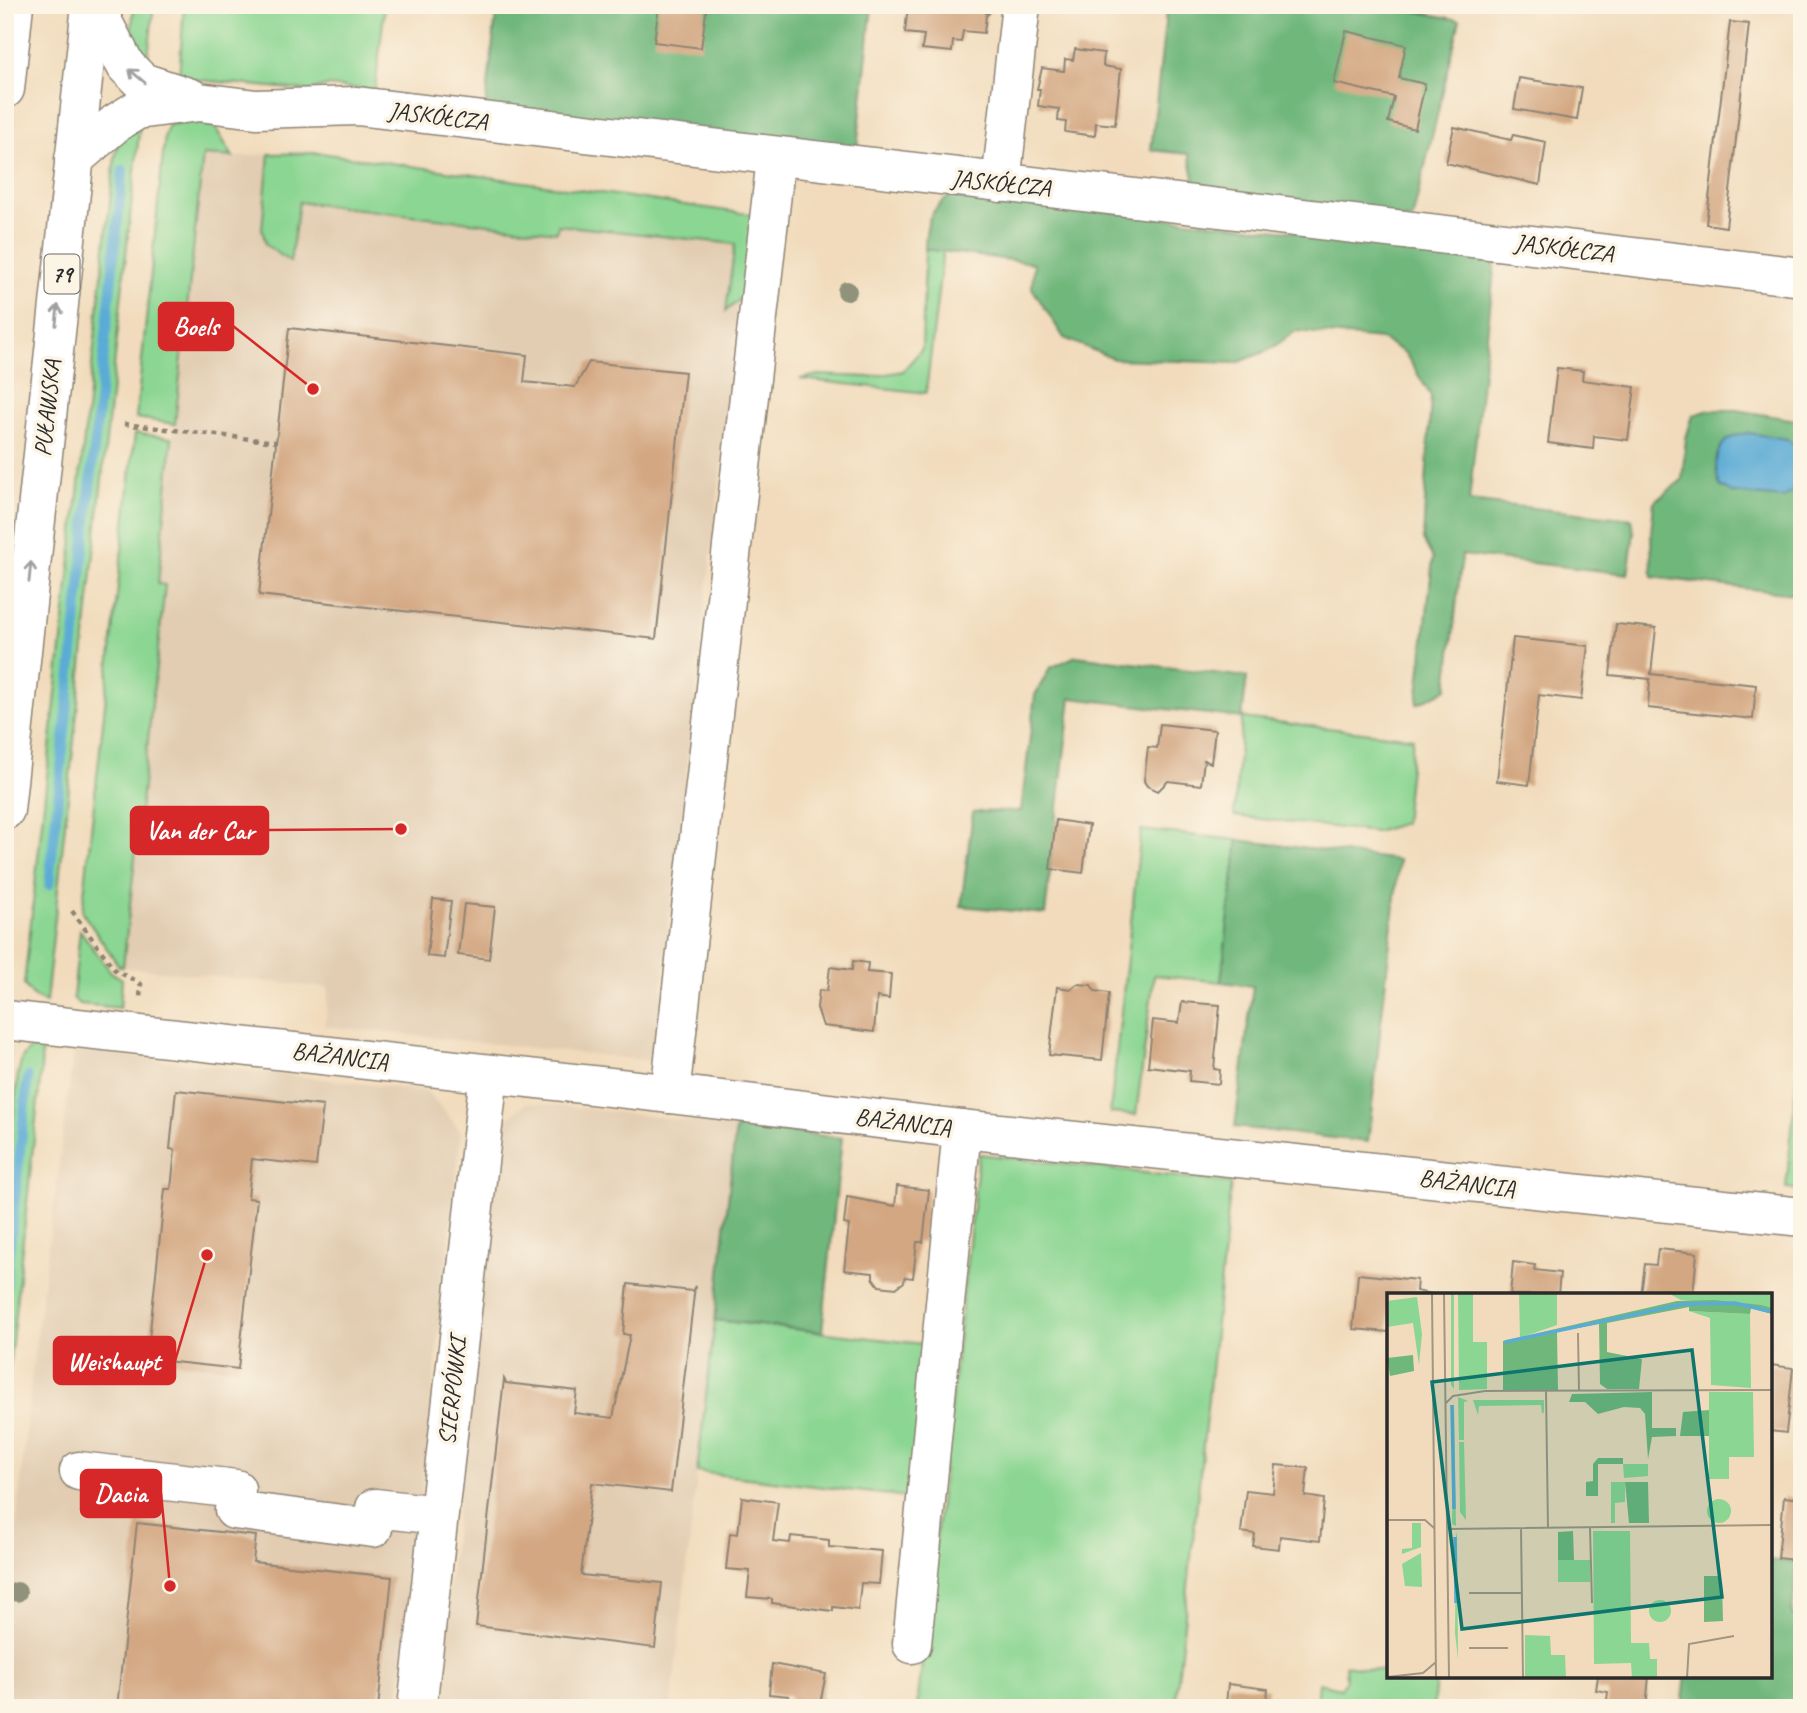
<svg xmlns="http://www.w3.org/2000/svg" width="1807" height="1713" font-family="Caveat,sans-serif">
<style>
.built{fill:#e2cdb2}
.green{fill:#8bd692;stroke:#5b805e;stroke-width:2}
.forest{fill:#70b77c;stroke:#4e7154;stroke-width:2}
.water{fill:#5aabd5;stroke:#426b80;stroke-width:2}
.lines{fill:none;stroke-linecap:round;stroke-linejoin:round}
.stream{stroke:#5aabd5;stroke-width:10}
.building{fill:#d3a782}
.minor-casing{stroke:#8e8374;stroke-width:41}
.major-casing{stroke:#8e8374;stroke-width:41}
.path{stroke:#8e8374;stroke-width:4.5;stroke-dasharray:5 5;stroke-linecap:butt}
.minor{stroke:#fff;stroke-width:38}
.major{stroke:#fff;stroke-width:38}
.tree{fill:#91927b}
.oneway{stroke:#a0a0a0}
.labels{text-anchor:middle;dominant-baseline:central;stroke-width:7;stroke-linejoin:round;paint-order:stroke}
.shield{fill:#fcf5e5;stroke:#6a6863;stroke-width:2}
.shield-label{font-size:23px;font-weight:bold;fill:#2b2b2b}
.street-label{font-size:24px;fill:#2b2b2b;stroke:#fcf5e5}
.inset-river{fill:none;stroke:#5aabd5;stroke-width:3.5}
.inset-road{fill:none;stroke:#a29582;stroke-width:2}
.view{fill:#0f766e;fill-opacity:0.15;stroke:#0f766e;stroke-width:3.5}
.inset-edge{fill:none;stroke:#2b2b2b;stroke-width:3.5}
.leader{fill:none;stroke:#d62828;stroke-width:2.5}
.callout-dot{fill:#d62828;stroke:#fcf5e5;stroke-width:2.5}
.callout{fill:#d62828;stroke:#d62828;stroke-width:2.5}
.callout-label{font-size:26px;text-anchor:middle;font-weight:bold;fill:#fff}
</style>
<rect width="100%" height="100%" fill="#fcf5e5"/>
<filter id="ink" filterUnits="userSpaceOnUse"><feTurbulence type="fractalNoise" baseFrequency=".0143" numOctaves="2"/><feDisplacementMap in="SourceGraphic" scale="14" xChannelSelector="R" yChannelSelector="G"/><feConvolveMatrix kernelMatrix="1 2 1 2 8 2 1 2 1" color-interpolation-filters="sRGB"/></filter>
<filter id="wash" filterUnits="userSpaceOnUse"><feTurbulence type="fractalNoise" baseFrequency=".00686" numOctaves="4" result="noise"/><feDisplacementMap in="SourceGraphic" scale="28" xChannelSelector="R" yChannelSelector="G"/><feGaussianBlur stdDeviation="1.57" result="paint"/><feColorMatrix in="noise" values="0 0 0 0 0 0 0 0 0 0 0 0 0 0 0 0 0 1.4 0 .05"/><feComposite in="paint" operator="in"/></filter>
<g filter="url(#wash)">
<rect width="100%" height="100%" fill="#f1dbbc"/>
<g class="built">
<path d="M203 154 233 157 269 154 262 229 290 262 298 202 556 232 558 225 735 244 726 310 738 303 734 349 654 1061 325 1026 329 988 123 967 165 586 157 584Z"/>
<path d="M74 1050 427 1091 461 1132 398 1708H5V1632L33 1363Z"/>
<path d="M527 1102 736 1126 671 1708H436L498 1126Z"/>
</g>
<g class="green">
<path d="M134 5H154L147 66 131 37Z"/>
<path d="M184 5H385L375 90 326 86 310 91 179 78Z"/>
<path d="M190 121 215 127 233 157 203 155 175 424 136 418 165 135 169 125Z"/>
<path d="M140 124 46 1002 34 997 24 985 115 156 119 141Z"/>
<path d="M321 153 756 215 746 294 726 311 735 244 558 225 556 232 299 202 290 262 266 245 262 229 269 154Z"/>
<path d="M925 249 943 251 926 393 800 379 818 375 870 377 903 371 922 349Z"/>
<path d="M135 433 172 438 158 584 165 585 123 967 119 966 82 912Z"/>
<path d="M1242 718 1413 738 1404 823 1376 832 1234 816Z"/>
<path d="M1141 830 1238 840 1221 982 1154 975 1136 1115 1110 1113Z"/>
<path d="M80 930 111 972 122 979 120 1008 79 1004 73 998Z"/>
<path d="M37 1040 42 1041 41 1073 5 1407V1193L18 1074 22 1058Z"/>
<path d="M1801 1040 1802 1041V1190L1786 1188Z"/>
<path d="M979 1154 1231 1183 1175 1708H917Z"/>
<path d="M715 1320 931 1345 914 1498 697 1472Z"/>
<path d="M1345 1665 1389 1672V1676L1436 1680 1433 1708H1316L1318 1683 1341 1688 1346 1680Z"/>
</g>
<g class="forest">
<path d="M497 5H872L856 159 485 113Z"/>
<path d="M1167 5H1383L1460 20 1412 220 1197 192 1189 154 1151 150Z"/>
<path d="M951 195 1496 253 1469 501 1632 519 1634 533 1628 574 1462 555 1447 689 1417 704 1433 558 1423 540 1431 396 1405 353 1381 339 1296 331 1269 350 1237 363 1114 359 1064 338 1032 288 1034 263 925 249C926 221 928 212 951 195Z"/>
<path d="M1710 410H1737L1802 421V595L1652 577 1651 533 1654 502 1682 480 1686 438 1693 415Z"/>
<path d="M1076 656 1247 677 1242 718 1071 698 1045 914 961 906 973 812 1021 811 1035 695 1050 668Z"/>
<path d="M1238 840 1399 860 1368 1142 1235 1127 1253 986 1221 982Z"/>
<path d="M736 1126 842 1138 822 1332 715 1320Z"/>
<path d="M1770 1560 1797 1563 1792 1616 1802 1617V1708H1682L1686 1676H1770Z"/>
</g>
<path class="water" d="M1749 433 1787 439 1799 450 1802 485 1783 498 1732 493 1720 486C1711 459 1717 435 1749 433Z"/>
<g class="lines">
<g class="stream">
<path d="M49 885 123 170"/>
<path d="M5 1290 28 1077"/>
</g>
</g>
<g id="blocks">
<g class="building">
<path d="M659 5H707L701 48 654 42Z"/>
<path d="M908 5H987L986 13H989L986 16 984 33 963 31 961 42 953 41 952 52 922 49 924 35 905 33Z"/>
<path d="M1730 22 1749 24 1726 227 1706 224Z"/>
<path d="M1346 31 1406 45 1399 78 1425 84 1415 129 1388 122 1394 97 1334 83Z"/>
<path d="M1075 49 1104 53 1103 66 1121 69 1115 125 1096 123 1095 136 1065 132 1066 122 1058 121 1059 109 1038 106 1040 89H1037L1042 68 1064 71 1065 59 1073 60Z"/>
<path d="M1519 78 1582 88 1577 120 1514 109Z"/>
<path d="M1454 127 1511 140 1513 135 1546 142 1540 185 1446 163Z"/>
<path d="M289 328 527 355 524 382 575 387 589 362 685 372 656 639 259 595Z"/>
<path d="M1557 368 1583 371 1582 380 1635 387 1628 440 1594 436 1593 449 1548 443Z"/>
<path d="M1616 624 1656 628 1651 674 1756 685 1753 719 1648 708 1650 679 1610 675Z"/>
<path d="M1513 638 1588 646 1581 700 1539 695 1529 785 1497 781Z"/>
<path d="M1160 724 1215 730 1211 763 1204 760 1201 785 1168 781 1158 791 1147 786 1144 781 1148 747 1157 748Z"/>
<path d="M1056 820 1089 825 1083 873 1050 869Z"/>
<path d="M433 899 451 901 444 958 427 956Z"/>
<path d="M464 904 495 907 489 959 458 955Z"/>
<path d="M853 961 868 963 867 972 891 974 889 999 877 997 874 1032 823 1026 817 1008 819 990 827 991 830 967 852 970Z"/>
<path d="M1077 984 1091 985 1095 991 1109 993 1102 1060 1049 1055 1057 987 1071 989Z"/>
<path d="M1182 1002 1220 1005 1214 1069 1220 1070 1219 1084 1189 1081 1190 1071 1148 1066 1153 1020 1179 1023Z"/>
<path d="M176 1090 323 1106 316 1166 252 1159 248 1198 257 1199 238 1369 147 1359 165 1189H171L175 1150 170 1149Z"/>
<path d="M897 1186 929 1190 923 1242H917L913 1278 905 1277 904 1282 896 1288 879 1286 873 1278V1273L844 1270 849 1225 844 1224 847 1197 895 1206Z"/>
<path d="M1658 1249 1697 1253 1693 1295H1641L1645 1264 1656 1265Z"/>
<path d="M1513 1262 1535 1265 1534 1270 1560 1273 1558 1295H1510Z"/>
<path d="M1358 1274 1417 1280 1416 1291 1435 1295H1389V1332L1353 1329Z"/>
<path d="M628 1284 692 1291 695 1286 671 1492 592 1483 581 1575 662 1583 655 1648 476 1626 504 1379 506 1383 577 1391 574 1413 613 1418 630 1335 623 1334Z"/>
<path d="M1770 1365 1793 1368 1786 1433 1770 1431Z"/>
<path d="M1276 1465 1308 1468 1305 1496 1324 1499 1320 1541 1280 1536 1279 1549 1253 1546 1255 1534 1241 1532 1246 1490 1273 1493Z"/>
<path d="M742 1497 778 1502 773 1541 790 1543 791 1536 829 1540V1547L882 1551 879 1584 861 1583 858 1610 833 1607V1611L772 1603V1599L747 1597 750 1571 726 1569 730 1533 738 1534Z"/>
<path d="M1784 1497 1802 1499 1801 1561 1778 1558Z"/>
<path d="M137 1523 256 1536 253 1562 392 1577 378 1708H117Z"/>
<path d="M772 1664 826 1674 820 1704 830 1708H792L789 1696 769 1694Z"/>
<path d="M1598 1676H1649L1646 1708H1606L1608 1692 1596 1690Z"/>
<path d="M1228 1684 1268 1689 1266 1708H1190L1191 1700 1226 1704Z"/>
</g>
</g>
</g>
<g filter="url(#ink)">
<use href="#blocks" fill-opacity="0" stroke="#8e8374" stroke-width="2"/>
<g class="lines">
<defs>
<g id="minor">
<path d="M94 5 126 66 142 82 191 98"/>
<path d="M74 159 116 123 137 110 199 102 256 109 357 106 1802 277"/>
<path d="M1001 183 1021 5"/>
<path d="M5 1020 646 1091 962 1129 1802 1217"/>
<path d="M670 1094 776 158"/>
<path d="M79 1471 236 1489 234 1510 373 1528 375 1508 438 1515"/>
<path d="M912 1644 962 1129"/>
<path d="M417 1708 489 1074"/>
</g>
<g id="major">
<path d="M5 89 14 5"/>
<path d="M5 810 91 5"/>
</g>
</defs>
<use href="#minor" class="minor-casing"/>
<use href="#major" class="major-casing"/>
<g class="path">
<path d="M124 424 276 442"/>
<path d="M72 911 115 970 141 984 140 999"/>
</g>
<use href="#minor" class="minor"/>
<use href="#major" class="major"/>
</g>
<g class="tree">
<circle cx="847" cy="291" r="10"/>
<circle cx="17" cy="1592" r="10"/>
</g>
<defs><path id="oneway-shaft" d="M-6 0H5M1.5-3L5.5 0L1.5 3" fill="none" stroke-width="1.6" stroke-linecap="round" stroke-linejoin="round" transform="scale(1.75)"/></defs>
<g class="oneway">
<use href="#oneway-shaft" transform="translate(137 76) rotate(-140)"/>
<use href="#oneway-shaft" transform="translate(57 315) rotate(-84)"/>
<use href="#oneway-shaft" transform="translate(30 572) rotate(-84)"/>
</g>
</g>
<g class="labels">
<rect class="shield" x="44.5" y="254.5" width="35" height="39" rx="5"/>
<g class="shield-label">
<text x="62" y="274">79</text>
</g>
<g class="street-label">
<text transform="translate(438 116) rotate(7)">JASKÓŁCZA</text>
<text transform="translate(1001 183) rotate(6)">JASKÓŁCZA</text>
<text transform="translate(1564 248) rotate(7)">JASKÓŁCZA</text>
<text transform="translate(47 408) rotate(-84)">PUŁAWSKA</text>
<text transform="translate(340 1056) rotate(7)">BAŻANCIA</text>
<text transform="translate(903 1122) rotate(7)">BAŻANCIA</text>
<text transform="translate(1467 1183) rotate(7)">BAŻANCIA</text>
<text transform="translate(452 1391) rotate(-84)">SIERPÓWKI</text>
</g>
</g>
<g transform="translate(1387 1293)">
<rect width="385" height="385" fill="#f1dbbc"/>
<path d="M64 0H67V96L64 92ZM71 0H86V49H100V96L72 97ZM132 0H170V32L133 45ZM281 0H385V15L294 7ZM30 4 35 41 32 72 26 30 0 34V8ZM302 18 363 21 364 95 324 92 323 25ZM322 99H366L367 164H342V186H322ZM71 104 81 108 77 109V147H72ZM67 105 69 233 65 231ZM86 107H157V119L155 121 154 112 92 113 91 122ZM72 149H77L79 227 73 219ZM236 171H261V183L237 185ZM224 189H238V209L228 210V230H224ZM320 218a12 12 0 1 1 24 0a12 12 0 1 1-24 0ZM25 230H34V254L15 261V256L25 255ZM206 238H243L244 350H262L263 366H270V385H245L244 370 207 371ZM69 239 70 243 71 366 68 340ZM34 260 35 294 18 293 15 271ZM171 267H203V289H171ZM262 318a11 11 0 1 1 22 0a11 11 0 1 1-22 0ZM138 342 163 343 164 362H178L179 385H138Z" fill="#8bd692"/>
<path d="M327 7 374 12 385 15V21L364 15 363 21 302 18V14L220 30V59L255 66 252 96H220L213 91 212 31 170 39 171 97H116V48L290 8ZM26 62 27 78 3 83 0 65ZM265 99V135H289V143L265 144 261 166 258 121 253 115 237 114 211 121 198 109H182L185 101ZM322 117V143H293L296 119ZM211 165H236V171H211V203H199V189L206 188V171ZM238 189H261L262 230H242ZM186 238 187 267H171V239ZM317 283H331L335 290 336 328 317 329Z" fill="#70b77c"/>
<path class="inset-river" d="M118 49 296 11 348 10 385 19M65 112 67 216M68 244 69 310"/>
<path class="inset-road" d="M45 0 49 385M57 0 62 385M191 40 192 98M159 98 161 235M58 111 66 103 98 98 385 97M0 227H38L47 235M134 235 136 385M203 235 205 310M60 236 385 232M82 300H134M82 355H121M0 384 36 380 49 369M300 385 302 351 347 343"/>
<path class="view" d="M305 57 335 304 75 336 45 89Z"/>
<rect width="385" height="385" class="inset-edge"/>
</g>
<path class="leader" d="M313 389L233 326M401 829L268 830M207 1255L175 1361M170 1586L161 1493"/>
<g class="callout-dot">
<circle cx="313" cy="389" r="7"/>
<circle cx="401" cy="829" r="7"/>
<circle cx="207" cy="1255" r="7"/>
<circle cx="170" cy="1586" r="7"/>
</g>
<g class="callout">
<rect x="159" y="303" width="74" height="47" rx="7"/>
<rect x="131" y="807" width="137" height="47" rx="7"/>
<rect x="54" y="1337" width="121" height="47" rx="7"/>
<rect x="81" y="1470" width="80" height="47" rx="7"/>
</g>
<g class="callout-label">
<text x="196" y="335">Boels</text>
<text x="200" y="839">Van der Car</text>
<text x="114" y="1370">Weishaupt</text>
<text x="121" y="1502">Dacia</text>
</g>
<rect width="1807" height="1713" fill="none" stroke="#fcf5e5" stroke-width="28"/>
</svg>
